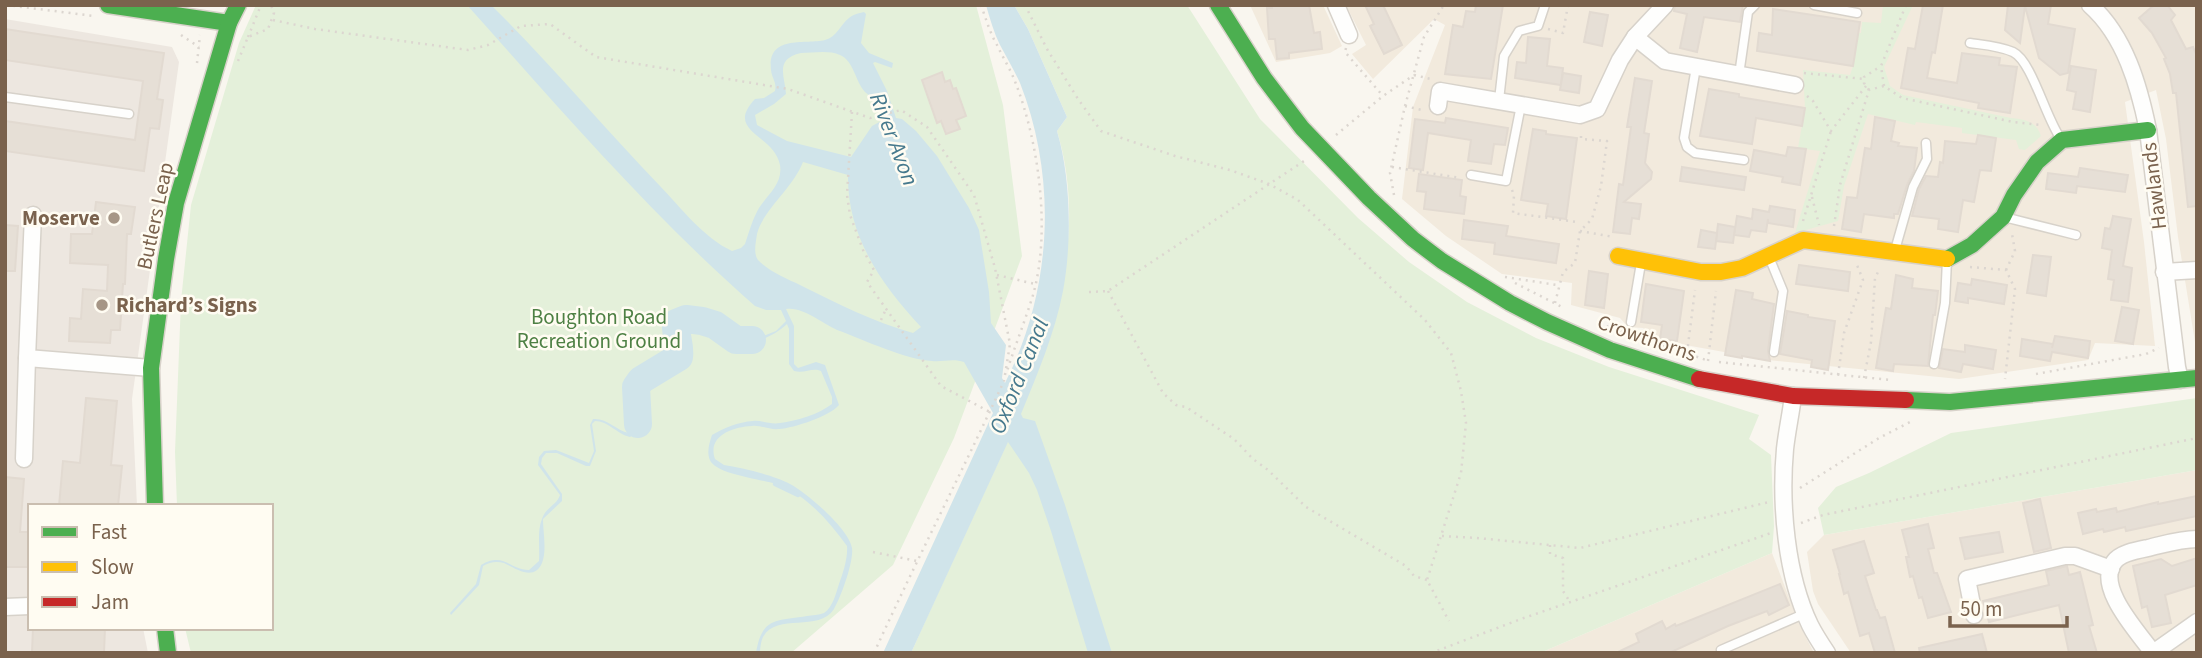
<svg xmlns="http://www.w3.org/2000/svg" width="2202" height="658" font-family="'Source Sans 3',sans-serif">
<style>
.residential{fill:#f2eadd}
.industrial{fill:#ede7e0}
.green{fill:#e4f0da}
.water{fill:#d0e4ea;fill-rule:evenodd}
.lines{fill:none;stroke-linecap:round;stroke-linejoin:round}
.stream{stroke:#d0e4ea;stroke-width:4.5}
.river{stroke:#d0e4ea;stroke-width:28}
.building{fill:#e6dfd6;stroke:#e2dad1;stroke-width:2}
.lane-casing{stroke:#d7d2ca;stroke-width:11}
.street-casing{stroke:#d7d2ca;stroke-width:19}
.fast-casing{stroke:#d8d2ca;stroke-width:19}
.slow-casing{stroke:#d8d2ca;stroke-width:19}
.jam-casing{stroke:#d8d2ca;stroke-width:19}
.path{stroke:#dcd6d0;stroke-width:2.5;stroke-dasharray:2 5;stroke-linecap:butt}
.lane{stroke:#fefefd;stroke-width:8}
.street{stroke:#fefefd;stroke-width:16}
.fast{stroke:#4caf50;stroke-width:16}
.slow{stroke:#ffc107;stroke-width:16}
.jam{stroke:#c62828;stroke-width:16}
.poi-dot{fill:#a69686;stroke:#fffcf2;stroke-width:2.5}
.labels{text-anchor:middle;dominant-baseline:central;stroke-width:5;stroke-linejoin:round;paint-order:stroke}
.street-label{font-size:21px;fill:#7a624d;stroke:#fffcf2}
.poi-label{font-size:21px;font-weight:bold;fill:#7a624d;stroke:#fffcf2;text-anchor:end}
.park-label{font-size:21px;fill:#4e8044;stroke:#fffcf2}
.water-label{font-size:23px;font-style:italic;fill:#46798d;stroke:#fffcf2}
</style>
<rect width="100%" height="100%" fill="#f9f6ef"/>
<g class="residential">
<path d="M1250 5H1323L1342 46 1330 53 1276 62Z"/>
<path d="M1346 5H2197V342H2195L2178 237 2166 139 2156 90 2125 102 2144 242 2155 346 2095 343 2088 360 1959 379 1768 360 1658 340 1643 328 1628 327 1620 318 1571 305 1572 283 1502 274 1446 236 1402 199 1413 107 1445 25 1434 19 1373 79 1352 54 1366 45Z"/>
<path d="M2197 470V653H1851L1818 604 1813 591 1807 552 1824 535Z"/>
<path d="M1772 553 1799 624 1814 653H1540Z"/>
</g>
<path class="industrial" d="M5 19 172 47 179 62 132 399 137 506H30V628H143L148 653H5Z"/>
<g class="green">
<path d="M256 5H976L1003 105 1022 256 954 438 893 565 791 653H191L185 628H271V506H177L175 452 181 301 191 205 239 43Z"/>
<path d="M1014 5H1187L1260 119 1358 218 1409 262 1467 302 1536 338 1609 367 1759 415 1749 439 1771 455 1774 526 1772 553 1540 653H911C935 599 960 546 984 493 1036 382 1095 256 1057 131L1067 117 1028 29Z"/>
<path d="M1883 5H1913L1884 67 1890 86 1903 95 2011 118C2025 119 2037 122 2041 136L2025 150 2019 149 2016 140 1962 133V128L1916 122 1915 125 1868 114 1844 186 1838 221 1795 233 1820 151 1798 148 1805 108 1803 70 1850 75 1853 66 1858 33H1861L1862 22 1881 23Z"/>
<path d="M2197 398V470L1824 535 1818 508 1836 487 1869 473 1951 433Z"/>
</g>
<path class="water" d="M467 5H491C550 63 603 127 660 186 681 208 704 238 732 251L741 248 745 244C749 232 753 218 759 208 768 194 783 184 780 165 774 134 724 132 755 99L764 98 775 91C777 82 772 79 771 70 767 34 805 45 825 40 837 37 840 25 849 18 852 15 859 13 864 12L866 14 861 43 869 53 893 63 892 68 875 62 873 63 887 91 896 118 902 119 916 131 937 156 969 208 979 230 989 292 991 323 1006 345 1002 378 1005 383C1052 291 1058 180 1020 83 1014 70 1007 58 1000 45 994 33 990 19 986 5H1014L1028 29 1067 117 1057 131C1071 178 1072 243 1063 291 1055 333 1037 375 1021 414L1023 418 1035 421 1065 505 1112 653H1088L1051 531 1037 490 1029 473 1008 442 911 653H883L993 413 964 362C953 358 944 362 932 361 908 360 863 340 840 331 824 325 803 306 786 309L794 326V364L798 368 816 362 825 365 839 405C830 416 794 428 779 429 770 430 761 425 752 426 732 427 707 436 715 459L724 465C742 468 774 475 790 484 807 493 849 529 852 548 854 561 841 597 834 609 819 633 777 612 763 637 761 641 760 648 760 653H756C762 617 776 621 807 616 812 615 819 615 824 613 833 607 836 593 839 584 843 573 848 558 847 546 831 524 813 503 789 489 771 479 722 477 711 462 706 454 709 444 712 435 724 428 738 422 753 421 762 420 771 425 780 423 797 421 819 414 832 404V397L821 371C812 367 805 374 794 371L789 364V329L787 324C775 335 755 346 737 341 713 336 706 309 678 324 677 337 684 345 681 357L644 380 639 389 641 414 639 431 630 437C617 434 608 421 595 421L592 424 596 451 590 466H586L557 453H546L542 458 541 464 562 494V501L543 519C543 531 547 551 542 563 534 582 515 568 504 563 496 561 490 562 483 566L479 585 451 615 450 613 476 584 481 565C504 552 508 569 529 570L539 561C540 548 537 530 542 519 545 508 557 505 560 495L538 465 539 457 544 451 556 450 589 463 594 451 590 425 593 419C608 418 615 430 629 433L636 428 635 390 642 377 678 355C681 346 674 335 675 324L686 317 698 316 737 338 761 337 776 331 786 321 781 310H766L755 306C651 215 559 108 467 5ZM801 53C813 53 829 50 840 55 854 61 855 81 865 92 869 96 874 97 879 99L885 119 872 126 851 157 787 141 757 125 755 115 774 104 786 94C785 76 774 59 801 53ZM803 162 848 175C847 236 881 284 921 327L913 333C874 322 836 303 800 285 787 279 768 271 758 260 753 253 756 242 757 234 763 210 793 188 803 162Z"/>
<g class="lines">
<path class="stream" d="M775 484 798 495"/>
<path class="river" d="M638 424 636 387 641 380 679 357C681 346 675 335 676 323L686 319 702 321 715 325 736 340H752"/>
</g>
<g class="building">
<path d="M1272 5H1309L1314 33 1320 32 1322 49 1289 53V58L1277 59 1275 39H1269L1267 8H1272Z"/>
<path d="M1365 5H1383L1402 45 1384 54 1370 26 1374 24Z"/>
<path d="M1476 5H1503L1491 79 1445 74 1453 25 1463 27 1466 11 1475 12Z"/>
<path d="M1675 5H1743L1740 22 1704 17 1697 52 1680 48 1687 14 1674 11Z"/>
<path d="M1923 5H1943L1935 53 1932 52 1927 78 1957 83 1962 53 2000 58 1999 65 2017 67 2010 113 1978 108 1979 103 1901 88 1908 48 1915 49Z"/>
<path d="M2008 5H2051L2048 24 2075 29 2068 73 2060 75 2039 58 2025 6 2020 43 2005 30Z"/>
<path d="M2154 5H2167L2175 15 2171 20 2186 49 2193 47 2197 56V206L2188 207 2176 93H2173L2170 74 2164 59 2166 58 2152 33 2139 18Z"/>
<path d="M1773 9 1860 22 1853 66 1757 51 1759 33 1772 35Z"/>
<path d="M1590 12 1608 15 1602 46 1584 42Z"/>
<path d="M5 29 164 53 157 99 163 100 159 129 150 128 144 171 5 151V121L135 140 143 81 5 60Z"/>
<path d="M1528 37 1550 39 1547 66 1563 68 1561 85 1515 78 1517 62 1526 63Z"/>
<path d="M2071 66 2096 70 2090 112 2073 109 2076 92 2067 90Z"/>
<path d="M942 72 945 82 950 80 953 89 956 88 966 116 956 120 960 129 946 134 941 121 937 123 922 80Z"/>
<path d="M1563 73 1581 76 1579 93 1560 90Z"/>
<path d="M1635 78 1652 81 1644 133 1649 134 1645 163 1652 172 1651 179 1624 202 1641 204 1639 219 1632 218 1630 234 1613 232 1619 184 1623 185 1631 127H1627Z"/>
<path d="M1709 89 1739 94V97L1805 108 1802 126 1756 118 1752 144 1700 136Z"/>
<path d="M1875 117 1895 121 1891 141 1899 143 1898 146 1917 148 1914 171 1907 185 1898 214H1894V218L1864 214 1861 232 1842 229 1847 197 1857 198 1865 148 1871 149Z"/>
<path d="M1446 118 1508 128 1505 145 1494 144 1491 164 1468 161 1471 140 1428 133 1423 170 1409 168 1415 119 1445 123Z"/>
<path d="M1533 129 1546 131V134L1577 138 1566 219 1546 216 1548 204 1521 200Z"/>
<path d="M1978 135 1996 138 1991 171 1980 170 1974 202 1963 200 1958 232 1938 229 1939 219 1912 216 1919 189 1926 176 1938 177 1940 162 1943 163 1945 141 1976 144Z"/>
<path d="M1788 147 1806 149 1800 185 1782 182 1783 177 1750 171 1754 150 1786 156Z"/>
<path d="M1682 167 1746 177 1744 190 1680 181Z"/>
<path d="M2080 168 2128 175 2125 192 2077 186 2076 193 2046 189 2048 173 2078 177Z"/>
<path d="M1419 174 1462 180 1460 196 1466 197 1464 214 1424 209 1426 192 1417 191Z"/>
<path d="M96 202 135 207 131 234H127L125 284H123L120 330H111L110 343 69 341 70 318 81 319 83 289 107 291 108 265 70 263 71 234H92Z"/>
<path d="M1770 206 1795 210 1793 227 1768 223V219L1766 232 1751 230 1749 237 1734 235 1737 216 1752 219 1753 209 1769 212Z"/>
<path d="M2113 216 2131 219 2123 266 2132 268 2128 302 2111 300 2114 280 2108 279 2112 250 2102 248 2105 228 2110 229Z"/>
<path d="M1464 220 1508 226 1506 236 1559 244 1556 263 1494 254 1495 243 1462 239Z"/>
<path d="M1718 224 1735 227 1733 243 1716 241Z"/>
<path d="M5 225 18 226 15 271H5Z"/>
<path d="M1701 230 1717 233 1715 249 1698 247Z"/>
<path d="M2033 255 2051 257 2046 296 2027 293Z"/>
<path d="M1799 265 1850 272 1848 291 1796 284Z"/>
<path d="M1589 271 1608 274 1604 308 1585 305Z"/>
<path d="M1896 275 1913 279 1912 288 1938 291 1935 315H1933L1928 366 1894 364 1893 371 1876 368 1886 308 1891 309Z"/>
<path d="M1972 279 2007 285 2004 304 1968 298V303L1955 301 1958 283 1971 285Z"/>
<path d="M1646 284 1684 291 1677 341 1660 339 1662 325 1641 322Z"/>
<path d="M1736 290 1753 293 1752 299 1774 304 1768 351 1770 361 1742 356V358L1725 355Z"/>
<path d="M2122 307 2139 310 2133 344 2115 341Z"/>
<path d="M1787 311 1808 315V317L1835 321 1828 370 1811 367 1812 360 1780 354Z"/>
<path d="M2055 336 2090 341 2088 358 2052 352 2050 361 2020 356 2022 339 2053 344 2052 348Z"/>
<path d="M1965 345 1996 350 1993 369 1963 364 1961 372 1939 368 1943 349 1965 352Z"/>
<path d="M86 398 117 401 111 465 122 466 118 506H59L63 461 80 463Z"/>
<path d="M5 477 24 479 20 532H30V567H5Z"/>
<path d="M2197 496V516L2126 531 2125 527 2104 532 2103 529 2083 534 2078 513 2096 509 2097 512 2116 508 2117 512 2158 502V504Z"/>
<path d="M2040 499 2051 548 2034 552 2023 503Z"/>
<path d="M1928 524 1934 548 1928 549 1934 573H1937L1951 612 1928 618 1922 597 1919 598 1913 576 1910 577 1906 557H1909L1902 530Z"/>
<path d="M1999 532 2003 552 1965 559 1960 538Z"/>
<path d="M1864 541 1874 573 1865 576 1876 610H1877L1880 618 1885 617 1895 653H1875L1869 633 1860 636 1848 592 1844 594 1839 574H1840L1833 550Z"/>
<path d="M2197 558V585L2165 595 2171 623 2152 627 2147 606 2142 608 2133 566 2161 559 2172 566Z"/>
<path d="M2067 566 2069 575 2080 572 2093 625 2089 626 2097 653H2069L2059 605 1989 622 1983 601 2049 585 2046 571Z"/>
<path d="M1780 584 1789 605 1769 615 1767 611 1728 626 1669 653H1616L1639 642 1636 634 1662 621 1666 629 1675 624 1676 626Z"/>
<path d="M33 628H105L104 653H32Z"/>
<path d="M1982 634 1987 653H1920L1919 648Z"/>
</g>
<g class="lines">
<defs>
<g id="lane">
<path d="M1814 5 1857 13"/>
<path d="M1970 43C1985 45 2000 46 2013 52 2032 61 2046 119 2061 139"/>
<path d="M1696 67 1684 138 1687 147 1695 153 1744 160"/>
<path d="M1739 75 1748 12 1755 5"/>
<path d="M5 97 129 114"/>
<path d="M1499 100 1504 56 1519 31 1538 26 1545 5"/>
<path d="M1471 175 1506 181 1521 105"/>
<path d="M2004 217 2076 235"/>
<path d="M1895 250 1913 187 1927 159 1926 143"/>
<path d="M1769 257 1783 291 1774 352"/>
<path d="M1631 322 1641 263"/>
<path d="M1934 364 1945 303 1947 260"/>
<path d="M1721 650 1806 613"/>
</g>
<g id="street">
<path d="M1336 5 1349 35"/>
<path d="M2090 5C2125 36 2139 86 2148 130L2177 367 2180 380"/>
<path d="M1635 37 1665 61 1795 85"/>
<path d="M1438 106 1440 91 1580 115 1597 109 1620 60 1635 37 1665 5"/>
<path d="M33 215 27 358 151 368"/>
<path d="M2164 272 2197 270"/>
<path d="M1793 396C1791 413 1787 431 1785 449 1780 504 1786 575 1810 625 1815 635 1821 644 1827 653"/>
<path d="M24 459 27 358"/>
<path d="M5 607 30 606"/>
<path d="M1974 615 1967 579 2065 556H2075L2111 569"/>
<path d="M2153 653C2139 633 2095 587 2114 562 2120 553 2138 550 2148 548 2165 544 2180 539 2197 539"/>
<path d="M2153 653 2197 622"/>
</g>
<g id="fast">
<path d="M108 5 229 23"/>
<path d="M1218 5 1264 78 1302 128 1369 198 1413 239 1442 261 1510 303 1547 322 1610 350 1699 379"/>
<path d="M1947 259 1972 245 2003 217 2014 195 2037 162 2062 140 2148 130"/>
<path d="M1906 400 1950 402 2197 378"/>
<path d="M155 506 151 368 166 259 176 203 229 23 238 5"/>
<path d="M165 628 168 653"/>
</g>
<path id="slow" d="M1618 256 1701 272H1721L1742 268 1803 240 1947 259"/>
<path id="jam" d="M1699 379 1793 396 1906 400"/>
</defs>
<use href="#lane" class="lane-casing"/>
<use href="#street" class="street-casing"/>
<use href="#fast" class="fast-casing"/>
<use href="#slow" class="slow-casing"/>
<use href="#jam" class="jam-casing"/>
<g class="path">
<path d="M6 5 94 16"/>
<path d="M981 5C986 19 990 33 997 45 1003 58 1011 70 1016 84 1039 144 1051 232 1033 295 1025 321 1015 346 1007 371"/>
<path d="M1025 5 1047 49 1078 99 1101 131 1175 156 1230 170 1269 184 1298 200 1425 320 1451 353 1461 391 1466 423 1461 473 1427 580 1449 621"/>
<path d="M273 20 315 29 468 50 488 45 521 26 550 24 596 57 788 89 870 118 901 110 927 127 974 195 995 268 1010 344 1004 381"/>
<path d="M1548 29 1563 33 1568 5"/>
<path d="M181 35 199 47"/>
<path d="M248 37 261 5"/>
<path d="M1346 48 1345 52 1383 96"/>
<path d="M238 61 248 37 268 29 274 13 271 5"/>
<path d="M197 63 200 35"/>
<path d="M1804 73 1864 79"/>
<path d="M1414 75 1431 79"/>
<path d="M1884 86 1881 66 1906 5"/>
<path d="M1869 90 1864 83V77L1881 66"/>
<path d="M1807 96 1813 101 1831 131 1866 86"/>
<path d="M1405 106 1422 110"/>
<path d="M852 112 847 195 850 215 863 250 874 270 867 282 941 386 990 412"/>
<path d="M1336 135 1383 96 1414 75"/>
<path d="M1392 167 1461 178"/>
<path d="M1512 190 1514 195 1513 213 1577 222"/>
<path d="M1394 195 1390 173 1405 106 1424 37 1444 5"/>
<path d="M1812 197 1819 225"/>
<path d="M1803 221 1831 131"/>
<path d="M1834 226 1840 185 1869 90 1884 86 1902 98 2013 122 2041 125"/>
<path d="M1580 231 1614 237"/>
<path d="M1970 267 2006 270 2015 289 2005 379"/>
<path d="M2006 270 2015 251 2012 234"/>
<path d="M997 275 1035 284"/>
<path d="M1505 277 1557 285"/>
<path d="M1515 283 1562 307"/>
<path d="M1108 291 1163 393 1176 405 1186 407 1234 439 1253 459 1268 470 1306 507 1406 566 1414 576 1427 580"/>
<path d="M1089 292 1108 291 1307 159"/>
<path d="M1555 303 1563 272 1575 263 1580 231 1592 219 1601 186 1607 141 1581 139V131"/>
<path d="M881 320 886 309"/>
<path d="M1600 324 1623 332"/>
<path d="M1630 334 1706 360"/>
<path d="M1687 353 1695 290"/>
<path d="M1708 361 1716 291"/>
<path d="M1719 362 1890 380"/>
<path d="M2036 374 2146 354 2159 348"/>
<path d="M1838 375 1844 333 1863 280 1857 265"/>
<path d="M1864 378 1871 342 1875 278 1880 268"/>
<path d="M1800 488 1879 438 1914 420"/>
<path d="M1801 523 1823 515 2197 438"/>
<path d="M1442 536 1477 538 1580 548 1769 502"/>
<path d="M1550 545V554L1563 558V591L1570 602"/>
<path d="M873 552 917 561"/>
<path d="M874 653C916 561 962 472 1004 381"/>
<path d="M1431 653 1521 619 1771 533"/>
</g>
<use href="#lane" class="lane"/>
<use href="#street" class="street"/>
<use href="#fast" class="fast"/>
<use href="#slow" class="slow"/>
<use href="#jam" class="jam"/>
</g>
<g class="poi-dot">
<circle cx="114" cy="218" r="7"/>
<circle cx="102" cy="305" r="7"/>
</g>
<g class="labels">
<g class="street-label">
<text transform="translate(2154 186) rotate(-97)">Hawlands</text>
<text transform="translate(155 216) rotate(-78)">Butlers Leap</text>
<text transform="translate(1647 338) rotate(19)">Crowthorns</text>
</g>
<g class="poi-label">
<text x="100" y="218">Moserve</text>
<text x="116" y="305" text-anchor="start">Richard’s Signs</text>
</g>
<g class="park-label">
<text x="599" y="317">Boughton Road<tspan x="599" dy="24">Recreation Ground</tspan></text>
</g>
<g class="water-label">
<text transform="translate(894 139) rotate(69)">River Avon</text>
<text transform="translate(1019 376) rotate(-68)">Oxford Canal</text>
</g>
</g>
<rect width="2202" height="658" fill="none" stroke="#7a624d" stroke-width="14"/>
<rect x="28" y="504" width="245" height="126" fill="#fffcf2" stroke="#cabeb0" stroke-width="2"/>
<rect x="42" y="527" width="35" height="10" fill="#4caf50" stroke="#cabeb0" stroke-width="2"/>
<text x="91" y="539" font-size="21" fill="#7a624d">Fast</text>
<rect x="42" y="562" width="35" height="10" fill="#ffc107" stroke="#cabeb0" stroke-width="2"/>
<text x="91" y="574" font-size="21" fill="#7a624d">Slow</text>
<rect x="42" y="597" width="35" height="10" fill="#c62828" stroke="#cabeb0" stroke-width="2"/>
<text x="91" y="609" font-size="21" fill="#7a624d">Jam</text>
<path d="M1950 616v10h117v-10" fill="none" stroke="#7a624d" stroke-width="3.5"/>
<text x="1960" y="616" font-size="21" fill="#7a624d" stroke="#fffcf2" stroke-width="5" paint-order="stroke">50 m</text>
</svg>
